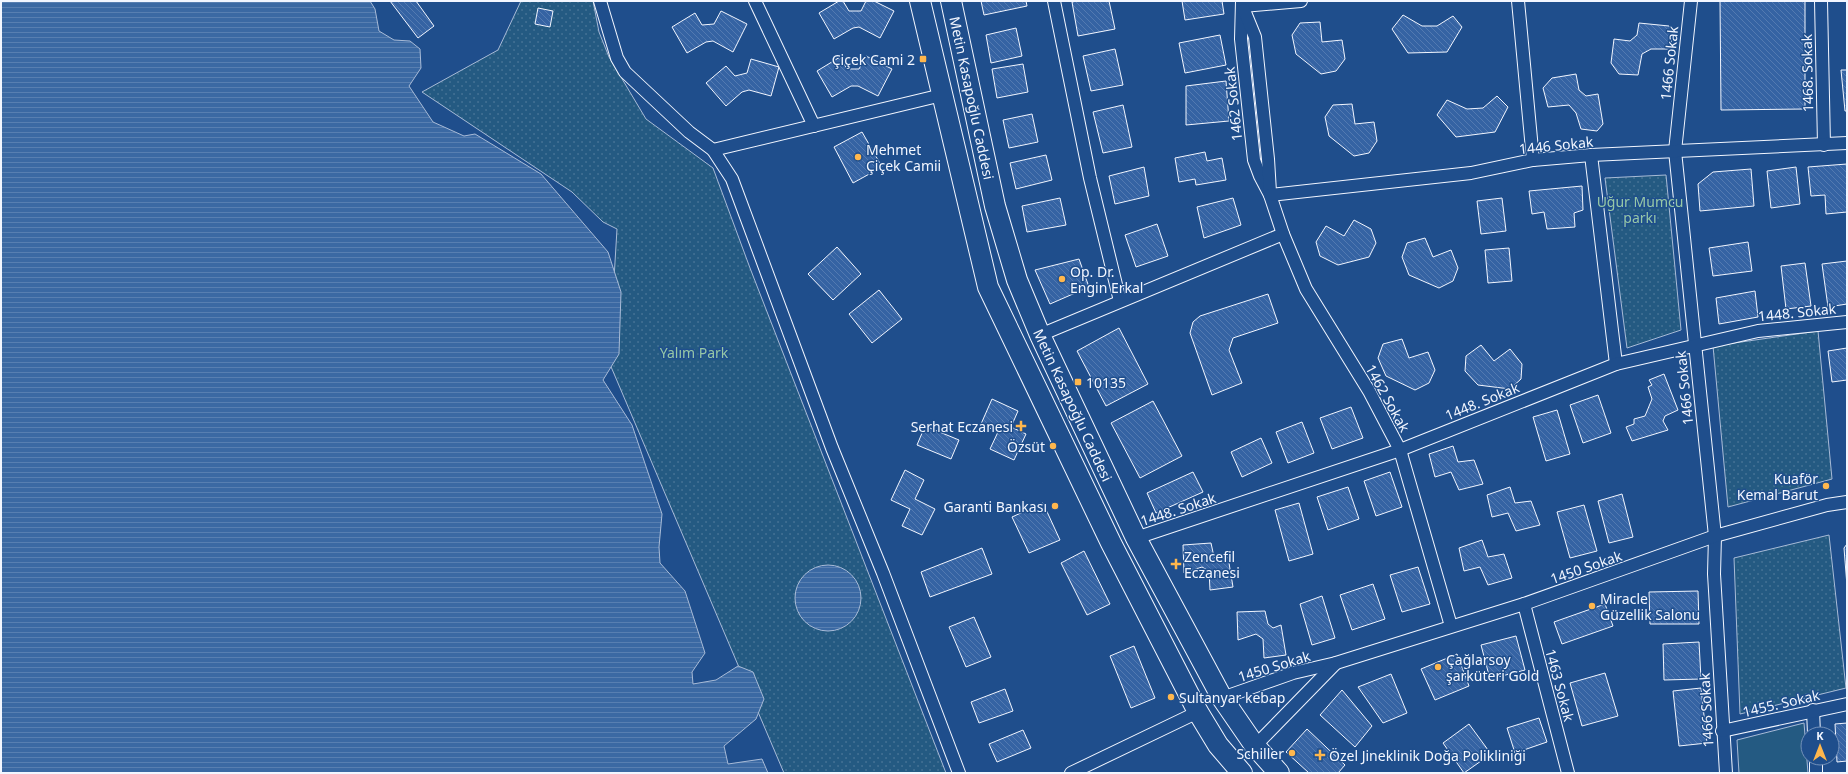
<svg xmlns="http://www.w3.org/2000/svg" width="1848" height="774" font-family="'Noto Sans',sans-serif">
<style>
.green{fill:url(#green-dots);stroke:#a8bbd7}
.pitch{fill:#245a82;stroke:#a8bbd7}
.water{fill:url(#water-rules);stroke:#a8bbd7}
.building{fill:url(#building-back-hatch);stroke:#f2f6ff}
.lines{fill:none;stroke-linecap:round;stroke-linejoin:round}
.minor-casing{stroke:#f2f6ff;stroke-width:14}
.primary-casing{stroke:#f2f6ff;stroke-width:22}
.minor{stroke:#1f4e8c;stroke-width:12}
.primary{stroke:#1f4e8c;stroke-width:20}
.poi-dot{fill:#ffb74d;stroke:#1f4e8c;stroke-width:1.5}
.labels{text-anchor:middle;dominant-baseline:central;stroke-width:3;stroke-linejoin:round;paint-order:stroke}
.poi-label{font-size:14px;fill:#f2f6ff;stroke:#1f4e8c;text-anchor:start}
.street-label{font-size:14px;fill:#f2f6ff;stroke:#1f4e8c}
.park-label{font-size:14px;fill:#97c8a6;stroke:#1f4e8c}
</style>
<defs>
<pattern id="green-dots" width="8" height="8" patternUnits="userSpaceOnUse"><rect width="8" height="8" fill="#245a82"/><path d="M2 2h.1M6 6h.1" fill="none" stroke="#447295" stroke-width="1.8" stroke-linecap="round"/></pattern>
<pattern id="water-rules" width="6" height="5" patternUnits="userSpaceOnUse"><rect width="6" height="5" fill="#3b69a3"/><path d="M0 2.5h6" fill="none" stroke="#587fb1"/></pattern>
<pattern id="building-back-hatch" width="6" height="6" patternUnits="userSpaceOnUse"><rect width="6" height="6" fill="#3563a3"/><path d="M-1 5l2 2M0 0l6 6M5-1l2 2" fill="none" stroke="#537ab1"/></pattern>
</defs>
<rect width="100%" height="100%" fill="#1f4e8c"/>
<g class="green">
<path d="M521 1H593L599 32 609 57 646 119 713 168 750 268 946 773H784L609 362 617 229 603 222 572 192 422 92 498 50Z"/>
<path d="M1666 175 1681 330 1627 348 1605 178Z"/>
<path d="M1818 331 1832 479 1728 507 1713 346Z"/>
<path d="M1829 535 1846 688 1740 714 1734 558Z"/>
</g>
<path class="pitch" d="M1804 723 1808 773H1739L1737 740Z"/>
<g class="water">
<path d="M1 1H370L375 9 379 31 394 40 410 41 420 49 421 68 409 86 433 122 464 136 475 134 541 174 608 252 621 292 619 354 603 380 632 425 662 514 659 547 660 563 685 591 705 653 692 672 693 684 716 680 738 666 753 672 764 699 756 719 724 746 728 764 762 759 768 773H1Z"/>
<circle cx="828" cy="598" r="33"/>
</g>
<g class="building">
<path d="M390 1H416L434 26 418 38Z"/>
<path d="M839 1H843L849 11H861L866 1H874L894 11 880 38 859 27 853 28 834 39 819 13Z"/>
<path d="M981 1H1026L1027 6 984 15Z"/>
<path d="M1077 1H1109L1115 29 1078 36 1072 2Z"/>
<path d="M1182 1H1222L1224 14 1185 20Z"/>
<path d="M1720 1H1805V109L1721 110Z"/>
<path d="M538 8 553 11 550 27 535 24Z"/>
<path d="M721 11 747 24 733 52 713 41 706 42 687 53 672 27 695 13 702 25 714 24Z"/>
<path d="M1403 15 1422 26H1437L1453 16 1462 27 1447 52 1408 53 1392 29Z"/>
<path d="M1320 22 1322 42 1342 40 1345 59 1336 71 1321 74 1296 54 1292 35 1300 23Z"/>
<path d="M1639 23 1669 26 1674 33 1669 49H1651L1642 54 1638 75 1619 74 1611 63 1614 39 1630 41 1637 35Z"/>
<path d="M1016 28 1022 56 991 63 986 35Z"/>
<path d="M1220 35 1226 65 1185 73 1179 43Z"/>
<path d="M1115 49 1123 85 1091 91 1083 56Z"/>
<path d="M866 56 892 69 878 96 858 86H851L832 97 817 71 840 57 847 69H859Z"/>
<path d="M751 59 779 67 771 96 749 90 742 92 726 106 706 83 726 66 735 76 747 73Z"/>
<path d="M1023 64 1028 92 997 98 992 69Z"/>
<path d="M1841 70H1847V111H1845Z"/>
<path d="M1576 74 1579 90 1586 96 1598 94 1603 124 1597 131 1581 129 1576 113 1569 105 1548 107 1543 88 1552 78Z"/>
<path d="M1226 81 1229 121 1186 125V86Z"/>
<path d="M1497 96 1508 107 1495 132 1456 137 1437 115 1447 100 1467 109 1483 108Z"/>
<path d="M1352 104 1355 124 1374 122 1377 141 1369 153 1354 156 1329 136 1325 117 1333 105Z"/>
<path d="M1123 105 1132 147 1103 153 1093 112Z"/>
<path d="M1032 114 1038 142 1009 148 1003 120Z"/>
<path d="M862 132 882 167 853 183 834 147Z"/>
<path d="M1205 152 1207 161 1222 158 1226 180 1196 185 1195 179 1179 182 1175 158Z"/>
<path d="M1046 155 1052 180 1016 189 1010 163Z"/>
<path d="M1847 164V212L1826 214 1825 195 1811 196 1808 167Z"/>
<path d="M1144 167 1149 196 1115 204 1109 176Z"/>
<path d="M1796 167 1800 204 1771 208 1767 171Z"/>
<path d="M1751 169 1754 206 1700 211 1698 184 1713 172Z"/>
<path d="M1582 186 1583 210 1574 213 1575 227 1547 229 1544 212 1532 214 1529 191Z"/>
<path d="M1060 198 1066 225 1027 232 1022 206Z"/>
<path d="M1233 198 1241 225 1204 238 1197 207Z"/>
<path d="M1502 198 1506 231 1481 234 1477 201Z"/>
<path d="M1354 220 1371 229 1376 243 1369 257 1338 265 1320 256 1316 242 1326 226 1344 236Z"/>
<path d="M1157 224 1168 256 1136 267 1125 235Z"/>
<path d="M1425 238 1433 257 1451 250 1458 268 1453 281 1439 288 1409 275 1402 257 1407 243Z"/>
<path d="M1748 242 1752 271 1713 276 1709 248Z"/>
<path d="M837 247 861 274 833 300 808 274Z"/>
<path d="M1509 248 1512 281 1488 283 1485 250Z"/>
<path d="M1079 259 1089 287 1050 304 1035 270Z"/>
<path d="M1847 261V304L1828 307 1822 264Z"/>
<path d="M1805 263 1811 306 1786 309 1781 266Z"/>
<path d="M879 290 902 319 872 343 849 314Z"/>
<path d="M1755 291 1758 317 1719 324 1716 298Z"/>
<path d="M1268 294 1278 323 1233 338 1229 350 1242 383 1212 395 1190 333 1193 322 1200 316Z"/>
<path d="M1119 328 1148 384 1106 406 1077 351Z"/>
<path d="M1402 339 1409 358 1428 352 1435 370 1429 383 1415 390 1386 376 1378 358 1383 344Z"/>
<path d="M1481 345 1494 361 1510 349 1522 364 1521 379 1510 389 1478 385 1465 371 1466 356Z"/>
<path d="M1847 348V380L1832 382 1828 351Z"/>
<path d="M1664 374 1678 410 1665 416 1663 421 1668 430 1632 441 1626 427 1634 424V419L1645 416 1652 399 1648 387 1652 385 1649 380Z"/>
<path d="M1598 395 1611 433 1583 443 1570 405Z"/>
<path d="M992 399 1018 411 1011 427 1026 434 1014 460 990 449 998 432 981 424Z"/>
<path d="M1153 401 1182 456 1140 478 1111 423Z"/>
<path d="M1351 407 1363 438 1332 449 1320 418Z"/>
<path d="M1557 410 1570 454 1546 461 1533 417Z"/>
<path d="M1302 422 1314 453 1288 463 1276 432Z"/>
<path d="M925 426 959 440 951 459 917 445Z"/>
<path d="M1261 438 1272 463 1242 477 1231 452Z"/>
<path d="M1453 446 1458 462 1474 460 1483 484 1459 490 1451 472 1435 477 1429 454Z"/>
<path d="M905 470 924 480 915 499 935 509 922 535 902 526 910 509 891 500Z"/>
<path d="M1193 472 1203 492 1156 513 1147 493Z"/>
<path d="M1390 472 1402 507 1376 516 1364 481Z"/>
<path d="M1348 487 1359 519 1328 530 1317 497Z"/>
<path d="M1510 487 1515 503 1531 501 1540 525 1516 531 1508 513 1492 517 1487 495Z"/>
<path d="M1622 494 1633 537 1609 543 1598 501Z"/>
<path d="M1043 503 1060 540 1029 553 1012 517Z"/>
<path d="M1299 503 1313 554 1289 561 1275 510Z"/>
<path d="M1584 505 1597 551 1570 558 1557 512Z"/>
<path d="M1482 540 1488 557 1504 554 1512 578 1488 585 1480 567 1464 571 1459 548Z"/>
<path d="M1211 543 1214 557 1219 560 1228 557 1233 587 1210 590 1209 571 1202 567 1184 573 1183 545Z"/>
<path d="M1847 544V586L1844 548Z"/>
<path d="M982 548 992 574 930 597 921 572Z"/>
<path d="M1084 551 1110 604 1087 615 1061 563Z"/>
<path d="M1418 567 1430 604 1402 612 1390 575Z"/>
<path d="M1373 584 1385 619 1352 630 1340 595Z"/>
<path d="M1698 591 1699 624H1650L1649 592Z"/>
<path d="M1322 596 1335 638 1312 645 1300 604Z"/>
<path d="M1605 604 1613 626 1562 644 1554 622Z"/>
<path d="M1265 611 1268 624 1273 628 1281 625 1286 655 1264 658 1263 639 1256 634 1238 640 1237 612Z"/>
<path d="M974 617 991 657 966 667 949 627Z"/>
<path d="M1516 636 1525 670 1490 679 1481 645Z"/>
<path d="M1699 642 1701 679 1664 680 1663 644Z"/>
<path d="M1134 646 1155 698 1131 708 1110 656Z"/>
<path d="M1457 654 1469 686 1435 700 1421 669Z"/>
<path d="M1605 673 1618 716 1582 726 1570 683Z"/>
<path d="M1391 674 1407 713 1383 723 1358 687Z"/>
<path d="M1701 688 1707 743 1679 746 1673 691Z"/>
<path d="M1005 689 1013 711 979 723 971 702Z"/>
<path d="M1342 690 1372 726 1355 747 1320 715Z"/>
<path d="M1539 718 1547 742 1515 753 1507 728Z"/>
<path d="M1847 723V761L1837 762 1835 724Z"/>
<path d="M1469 724 1491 754 1464 773 1443 743Z"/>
<path d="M1307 729 1345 765 1338 773H1309L1286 752Z"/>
<path d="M1023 730 1031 748 997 762 989 744Z"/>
</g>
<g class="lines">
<defs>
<g id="minor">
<path d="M600 1 617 58 625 72 689 132 713 150 732 179 832 448 883 573 959 773"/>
<path d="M755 1 814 126"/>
<path d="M1054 1 1090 178 1120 301"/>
<path d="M1242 1 1241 39 1254 160 1260 176 1270 195 1283 234 1306 289 1369 391 1400 450 1451 626"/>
<path d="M1518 1 1533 160"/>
<path d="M1691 1 1675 151 1715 536 1714 574 1726 773"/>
<path d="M1821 1 1824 145"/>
<path d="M1243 6 1301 1"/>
<path d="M1244 10 1255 37 1268 159 1270 192"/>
<path d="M713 150 942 95"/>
<path d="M1591 155 1616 364"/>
<path d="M1270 195 1471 173 1533 160 1591 155 1847 143"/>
<path d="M1040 335 1283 234"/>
<path d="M1136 538 1400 450 1616 364 1758 331 1847 322"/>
<path d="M1524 604 1568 773"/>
<path d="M1222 698 1293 673 1336 663 1524 604 1715 536 1827 505 1847 502"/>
<path d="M1813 710 1814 734"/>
<path d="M1722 731 1847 704"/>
<path d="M1255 746 1336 663"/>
<path d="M1816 758V773"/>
<path d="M1071 773 1198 712"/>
</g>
<g id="primary">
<path d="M920 1 988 287 1111 543 1198 712 1218 745 1242 773"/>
<path d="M951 1 995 206 1017 280 1040 335 1136 538 1222 698 1255 746 1279 773"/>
</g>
</defs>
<use href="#minor" class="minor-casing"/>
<use href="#primary" class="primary-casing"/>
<use href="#minor" class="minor"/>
<use href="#primary" class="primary"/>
</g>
<g class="poi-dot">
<rect x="919" y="55" width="8" height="8" rx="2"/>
<circle cx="858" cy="157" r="4"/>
<circle cx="1062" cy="279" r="4"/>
<rect x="1074" y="378" width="8" height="8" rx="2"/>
<path d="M1019 420h4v4h4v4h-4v4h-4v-4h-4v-4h4z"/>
<circle cx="1053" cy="446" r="4"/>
<circle cx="1826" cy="486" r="4"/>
<circle cx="1055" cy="506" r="4"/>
<path d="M1174 558h4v4h4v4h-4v4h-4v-4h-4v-4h4z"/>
<circle cx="1592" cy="606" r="4"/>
<circle cx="1438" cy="667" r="4"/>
<circle cx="1171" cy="697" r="4"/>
<circle cx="1292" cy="753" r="4"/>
<path d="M1318 749h4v4h4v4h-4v4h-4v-4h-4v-4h4z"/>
</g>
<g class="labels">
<g class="poi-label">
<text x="915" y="59" text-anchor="end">Çiçek Cami 2</text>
<text x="866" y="149">Mehmet<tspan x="866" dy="16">Çiçek Camii</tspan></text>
<text x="1070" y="271">Op. Dr.<tspan x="1070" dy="16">Engin Erkal</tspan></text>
<text x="1086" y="382">10135</text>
<text x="1013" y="426" text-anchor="end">Serhat Eczanesi</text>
<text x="1045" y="446" text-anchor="end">Özsüt</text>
<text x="1818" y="478" text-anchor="end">Kuaför<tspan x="1818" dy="16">Kemal Barut</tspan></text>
<text x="1047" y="506" text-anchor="end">Garanti Bankası</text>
<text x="1184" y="556">Zencefil<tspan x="1184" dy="16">Eczanesi</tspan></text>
<text x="1600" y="598">Miracle<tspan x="1600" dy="16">Güzellik Salonu</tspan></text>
<text x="1446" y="659">Çağlarsoy<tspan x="1446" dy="16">şarküteri Gold</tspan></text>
<text x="1179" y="697">Sultanyar kebap</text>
<text x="1284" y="753" text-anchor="end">Schiller</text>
<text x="1329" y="755">Özel Jineklinik Doğa Polikliniği</text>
</g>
<g class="street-label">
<text transform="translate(1669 63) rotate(-84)">1466 Sokak</text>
<text transform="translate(1807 73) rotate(-91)">1468. Sokak</text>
<text transform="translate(972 98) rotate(78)">Metin Kasapoğlu Caddesi</text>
<text transform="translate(1233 104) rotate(-96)">1462 Sokak</text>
<text transform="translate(1556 145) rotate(-6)">1446 Sokak</text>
<text transform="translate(1797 312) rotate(-6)">1448. Sokak</text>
<text transform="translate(1684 388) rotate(-96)">1466 Sokak</text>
<text transform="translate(1388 398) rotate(61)">1462 Sokak</text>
<text transform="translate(1482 401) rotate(-22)">1448. Sokak</text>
<text transform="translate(1073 405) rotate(65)">Metin Kasapoğlu Caddesi</text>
<text transform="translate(1178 509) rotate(-18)">1448. Sokak</text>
<text transform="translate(1586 567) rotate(-19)">1450 Sokak</text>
<text transform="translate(1274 666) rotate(-17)">1450 Sokak</text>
<text transform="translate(1560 685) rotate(75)">1463 Sokak</text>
<text transform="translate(1781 703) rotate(-13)">1455. Sokak</text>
<text transform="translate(1706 710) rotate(-93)">1466 Sokak</text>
</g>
<g class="park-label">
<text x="1640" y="201">Uğur Mumcu<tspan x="1640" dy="16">parkı</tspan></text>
<text x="694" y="352">Yalım Park</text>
</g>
</g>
<rect width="1848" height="774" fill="none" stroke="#f2f6ff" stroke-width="4"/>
<g transform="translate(1820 746)"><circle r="19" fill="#1f4e8c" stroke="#7391ba"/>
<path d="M0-3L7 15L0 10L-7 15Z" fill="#ffb74d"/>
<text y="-6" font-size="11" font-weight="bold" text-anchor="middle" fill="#f2f6ff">K</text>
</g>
</svg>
